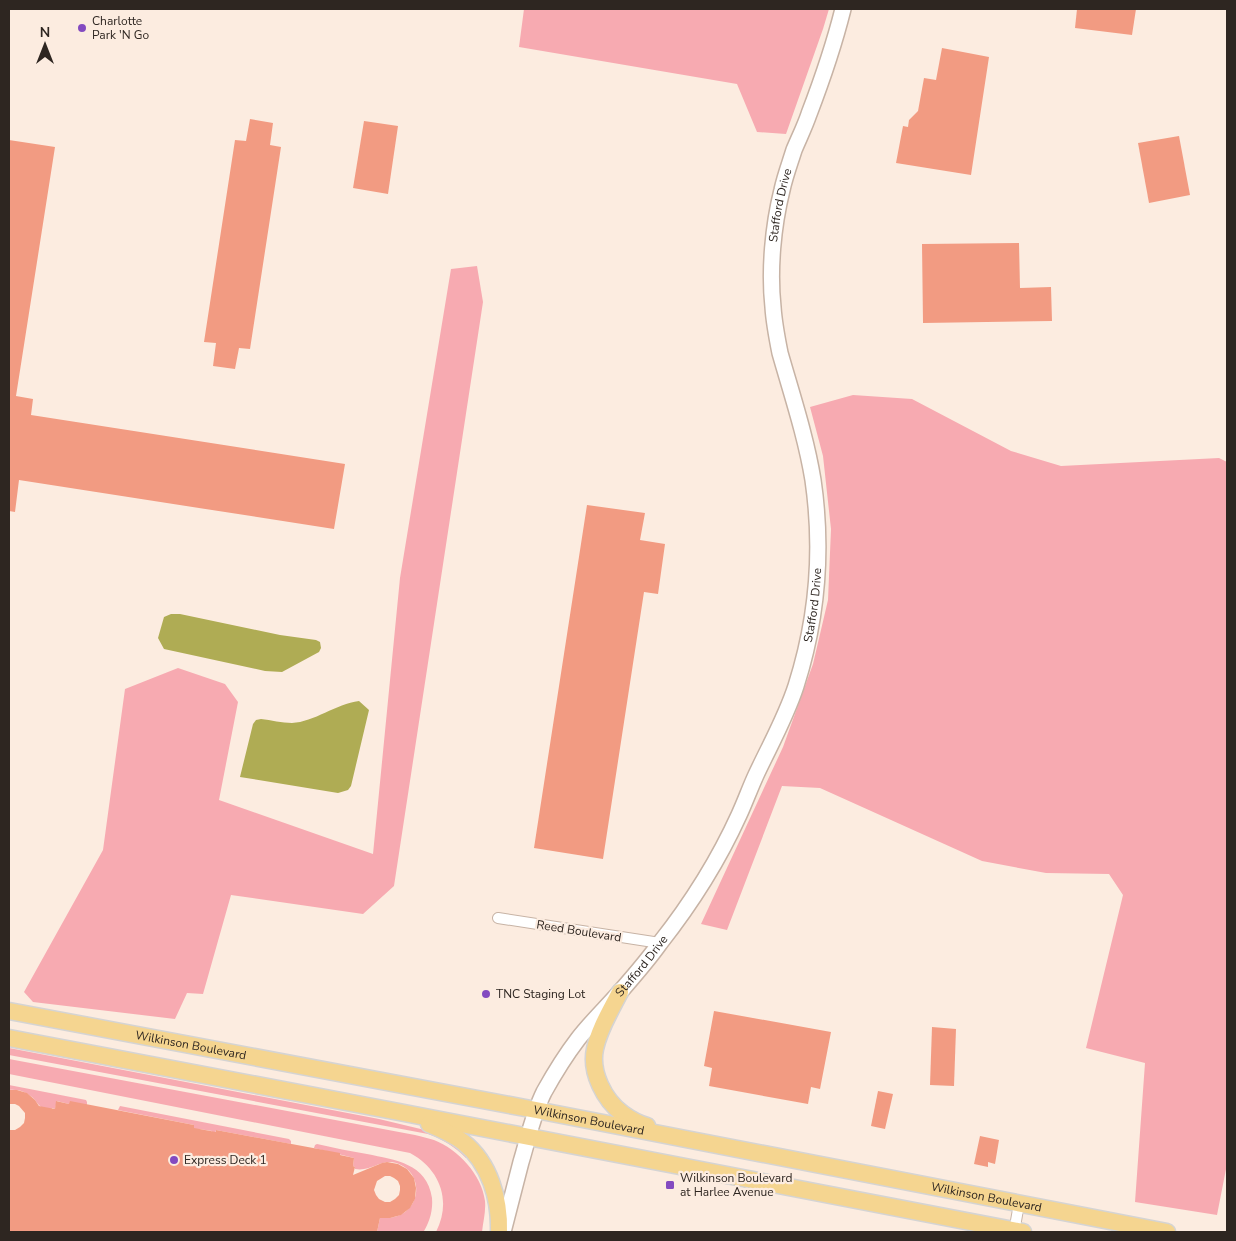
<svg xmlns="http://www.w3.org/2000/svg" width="1236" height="1241" font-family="'Nunito Sans',sans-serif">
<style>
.green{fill:#f7aab1}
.water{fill:#afac54}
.building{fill:#f29b82;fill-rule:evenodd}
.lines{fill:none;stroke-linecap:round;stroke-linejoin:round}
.street-casing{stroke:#c7b3a5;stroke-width:12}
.secondary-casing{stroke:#c7b3a5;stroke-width:18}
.primary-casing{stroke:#d5d4d3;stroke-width:19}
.street{stroke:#fff;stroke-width:10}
.secondary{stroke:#fff;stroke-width:15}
.primary{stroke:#f5d590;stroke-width:16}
.poi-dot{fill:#834ac0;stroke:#fcece0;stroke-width:2}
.labels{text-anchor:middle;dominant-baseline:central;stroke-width:4.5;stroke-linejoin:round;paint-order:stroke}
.poi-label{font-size:12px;fill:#2e2621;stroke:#fcece0;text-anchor:start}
.street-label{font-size:12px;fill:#2e2621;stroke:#fcece0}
</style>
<rect width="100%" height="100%" fill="#fcece0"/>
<g class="green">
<path d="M524 9H829L823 29 786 134 757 132 737 84 519 47Z"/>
<path d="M477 266 483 302 394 886 363 914 231 895 203 994 187 993 175 1019 33 1002 24 992 103 850 125 689 178 668 225 684 238 702 219 800 373 854 400 578 451 269Z"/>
<path d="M853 395 912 399 1011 451 1061 466 1219 458 1227 462V1164L1217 1215 1135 1202 1145 1063 1086 1048 1123 895 1109 874 1046 873 982 861 820 788 782 786 727 930 701 924 783 747 813 664 828 600 831 529 823 456 810 407Z"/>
<path d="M9 1048 379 1119 429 1131 435 1132 466 1153V1158C455 1147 443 1139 428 1134L9 1055Z"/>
<path d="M9 1059 415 1135C422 1137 428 1138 434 1140 458 1149 482 1175 485 1201 486 1212 483 1222 482 1232H436C452 1201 440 1169 410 1153L9 1074Z"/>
<path d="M9 1085 86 1100 87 1102V1105L69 1104 57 1101 55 1109 52 1108 51 1111C47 1109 43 1109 40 1106 37 1103 37 1103 35 1100 28 1092 18 1089 9 1090Z"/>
<path d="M120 1106 289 1139 291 1141V1144L216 1130 214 1140 212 1131 199 1129 198 1136 193 1135 194 1125 118 1110Z"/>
<path d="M317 1144C334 1148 350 1151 367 1154 395 1160 427 1163 432 1198 433 1210 430 1221 424 1231L377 1232 380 1218C388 1218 395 1218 402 1214 422 1203 421 1173 399 1164 381 1157 373 1172 355 1169V1167L353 1166 354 1158 314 1148 315 1145Z"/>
</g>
<g class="water">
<path d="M171 614H180L280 635 316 640 320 642 321 648 319 652 282 672 265 671 164 649 158 638 164 617Z"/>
<path d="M359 701 369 710 351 786 348 790 338 793 240 777 253 724 256 720 261 719C271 720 282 723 292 723 314 722 336 704 359 701Z"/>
</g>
<g class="building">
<path d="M1077 9H1136L1132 35 1075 28Z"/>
<path d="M942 48 989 57 971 175 896 163 903 126 908 127 909 120 918 111 924 78 936 80Z"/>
<path d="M250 119 273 123 270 145 281 147 250 349 239 348 235 369 213 366 216 343 204 342 235 140 246 141Z"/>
<path d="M364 121 398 126 388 194 353 188Z"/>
<path d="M1179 136 1190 195 1149 203 1138 143Z"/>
<path d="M9 140 55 147 16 396 33 399 31 415 345 464 334 529 19 480 15 512 9 511Z"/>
<path d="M1019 243 1020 288 1051 287 1052 321 923 323 922 244Z"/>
<path d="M587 505 645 513 640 540 665 544 658 594 644 592 603 859 534 848Z"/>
<path d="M714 1011 831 1032 820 1089 811 1087 808 1104 709 1086 712 1068 704 1066Z"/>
<path d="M932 1027 956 1029 954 1086 930 1085Z"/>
<path d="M9 1090H17L27 1093 35 1100 39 1106 55 1109 56 1101 69 1104 70 1101 194 1125V1128L216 1132V1130L340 1153V1155L354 1158 353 1166 355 1167 353 1175 382 1163 387 1162 398 1164 407 1169 414 1178 416 1188 415 1199 410 1208 401 1215 390 1218H380L377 1232H9V1130H15L20 1127 24 1123 25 1118V1113L19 1106 15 1104H9ZM385 1176H390L394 1178 398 1181 400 1186V1190L399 1195 395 1199 390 1202H385L379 1199 376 1195 374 1190 377 1181Z"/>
<path d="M878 1091 893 1094 885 1129 871 1126Z"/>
<path d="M980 1136 999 1140 995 1164 988 1162V1167L974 1164Z"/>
</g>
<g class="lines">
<defs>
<g id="street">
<path d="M498 918 660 943"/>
<path d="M1014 1232 1019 1204"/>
</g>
<g id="secondary">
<path id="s1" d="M503 1232C509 1208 515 1185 521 1162 528 1139 533 1114 544 1092 554 1074 565 1056 578 1039 591 1022 606 1008 620 992 634 976 648 960 660 943 690 905 719 859 739 815 745 802 750 788 756 775 770 745 786 717 796 686 817 620 823 549 813 480 806 437 792 395 780 353 777 338 774 323 773 307 769 270 773 226 782 190 785 176 790 163 794 150 799 138 805 126 809 114 822 80 834 45 843 9"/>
</g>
<g id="primary">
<path d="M620 992C611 1010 599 1029 595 1049 590 1072 604 1100 623 1114 630 1119 639 1124 647 1126"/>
<path id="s2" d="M9 1011 536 1110 1167 1232"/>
<path d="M9 1038 399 1112 1023 1232"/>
<path d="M429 1124C441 1129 453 1134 463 1142 490 1163 500 1200 499 1232"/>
</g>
</defs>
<use href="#street" class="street-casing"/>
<use href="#secondary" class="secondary-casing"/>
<use href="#primary" class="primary-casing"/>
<use href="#street" class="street"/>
<use href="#secondary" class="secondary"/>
<use href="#primary" class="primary"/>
</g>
<g class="poi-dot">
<circle cx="82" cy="28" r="5"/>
<circle cx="486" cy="994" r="5"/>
<circle cx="174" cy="1160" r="5"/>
<rect x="665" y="1180" width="10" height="10" rx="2.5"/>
</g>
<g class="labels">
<g class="poi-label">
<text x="92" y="21">Charlotte<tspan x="92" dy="14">Park 'N Go</tspan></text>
<text x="496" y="994">TNC Staging Lot</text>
<text x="184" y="1160">Express Deck 1</text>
<text x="680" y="1178">Wilkinson Boulevard<tspan x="680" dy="14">at Harlee Avenue</tspan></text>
</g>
<g class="street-label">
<text stroke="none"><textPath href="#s1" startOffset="1116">Stafford Drive</textPath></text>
<text stroke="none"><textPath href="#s1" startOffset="710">Stafford Drive</textPath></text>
<text transform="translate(579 931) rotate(9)">Reed Boulevard</text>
<text stroke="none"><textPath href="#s1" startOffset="306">Stafford Drive</textPath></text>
<text stroke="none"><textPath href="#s2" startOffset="185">Wilkinson Boulevard</textPath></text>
<text stroke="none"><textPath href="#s2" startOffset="590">Wilkinson Boulevard</textPath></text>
<text stroke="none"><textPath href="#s2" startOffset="995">Wilkinson Boulevard</textPath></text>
</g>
</g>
<rect width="1236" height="1241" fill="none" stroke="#2e2621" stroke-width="20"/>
<g transform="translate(45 45)" stroke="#fcece0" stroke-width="4" paint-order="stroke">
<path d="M0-4L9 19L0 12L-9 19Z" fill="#2e2621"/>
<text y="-8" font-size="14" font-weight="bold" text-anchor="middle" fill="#2e2621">N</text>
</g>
</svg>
